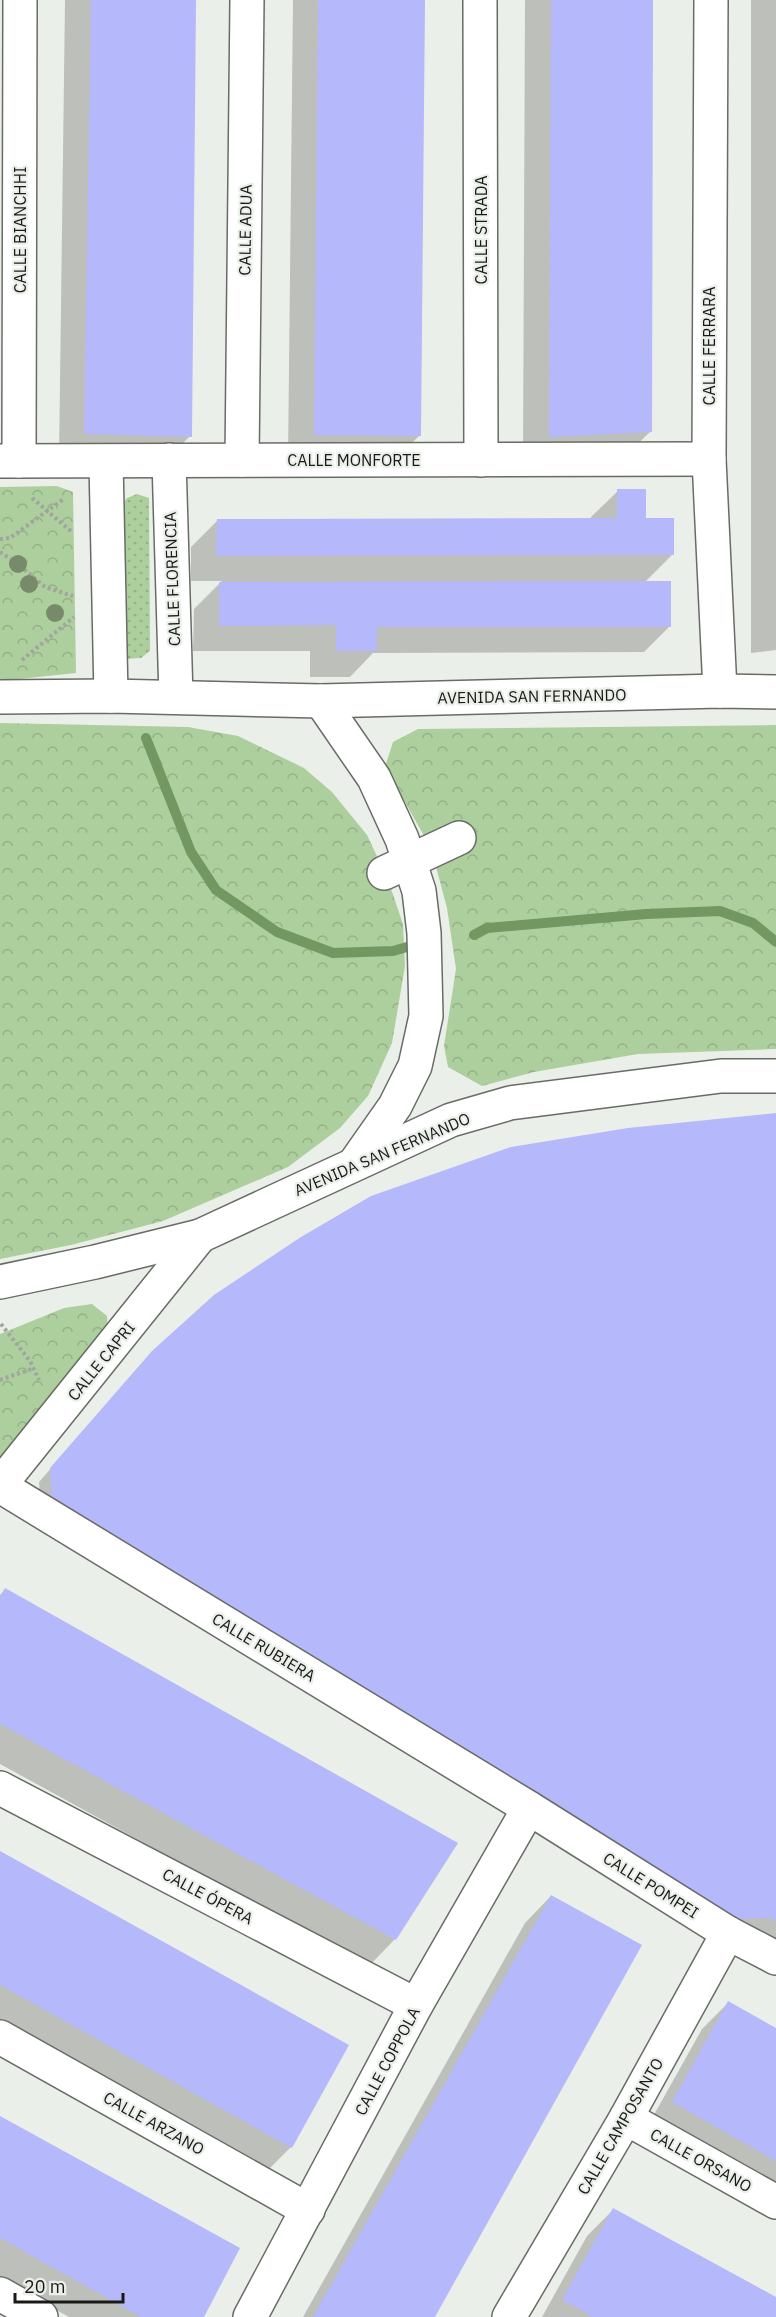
<svg xmlns="http://www.w3.org/2000/svg" width="776" height="2317" font-family="'IBM Plex Sans',sans-serif">
<style>
.grass{fill:url(#grass-dots)}
.forest{fill:url(#forest-crowns)}
.shadow{fill:#0003}
.lines{fill:none;stroke-linecap:round;stroke-linejoin:round}
.stream{stroke:#739760;stroke-width:10}
.building{fill:#b5b8fa}
.minor-casing{stroke:#686c66;stroke-width:36}
.path{stroke:#a1a49f;stroke-width:4;stroke-dasharray:3 3;stroke-linecap:butt}
.minor{stroke:#fff;stroke-width:33}
.tree{fill:#778a69}
.labels{text-anchor:middle;dominant-baseline:central;stroke-width:4.5;stroke-linejoin:round;paint-order:stroke}
.street-label{font-size:16px;fill:#191a18;stroke:#ebefe9}
</style>
<defs>
<pattern id="grass-dots" width="8" height="8" patternUnits="userSpaceOnUse" patternTransform="scale(1.5)"><rect width="8" height="8" fill="#adcf9d"/><path d="M2 2h.1M6 6h.1" fill="none" stroke="#94b186" stroke-width="1.8" stroke-linecap="round"/></pattern>
<pattern id="forest-crowns" width="20" height="18" patternUnits="userSpaceOnUse" patternTransform="scale(1.5)"><rect width="20" height="18" fill="#adcf9d"/><path d="M2 6a3 3 0 1 1 6 0M12 15a3 3 0 1 1 6 0" fill="none" stroke="#94b186"/></pattern>
</defs>
<rect width="100%" height="100%" fill="#ebefe9"/>
<path class="grass" d="M137 494 149 498 150 651 141 658 124 659 119 508 127 498Z"/>
<g class="forest">
<path d="M57 486 73 492 76 673 0 681V487Z"/>
<path d="M0 723 188 727 238 736 304 768 332 792 367 835 388 880 403 924 405 966 392 1043 368 1096 340 1128 288 1167 163 1221 71 1245 0 1259Z"/>
<path d="M776 725V1049L638 1054 534 1072 482 1086 448 1067 444 1046 456 969 447 908 431 848 385 767 393 742 418 729Z"/>
<path d="M92 1304 107 1316 108 1336 0 1466V1334L64 1308Z"/>
</g>
<g class="shadow">
<path d="M65 0H195L190 436 164 462 59 460Z"/>
<path d="M293 0H423L420 435 393 461 288 460Z"/>
<path d="M525 0H652L651 431 624 457 523 462Z"/>
<path d="M751 0H776V650L751 653Z"/>
<path d="M618 491 644 519 672 555 645 582 670 626 644 652 373 653 350 677H310V651H193L194 609 222 581H191V547L217 521 591 520V517Z"/>
<path d="M776 1115V1940L759 1930 724 1931 41 1514 39 1482 153 1352Z"/>
<path d="M5 1590 395 1939 369 1966 0 1764V1595Z"/>
<path d="M0 1852 347 2046 291 2147 264 2174 0 2025Z"/>
<path d="M551 1896 433 2317H303L525 1923Z"/>
<path d="M728 2003 776 2030V2202L646 2129 702 2029Z"/>
<path d="M0 2117 203 2317H69L0 2279Z"/>
<path d="M613 2210 776 2299V2317H542L587 2236Z"/>
</g>
<g class="lines">
<g class="stream">
<path d="M146 738 191 852 216 890 277 932 333 953 393 951 407 947"/>
<path d="M474 935 487 928 646 914 720 911 753 923 776 942"/>
</g>
</g>
<g class="building">
<path d="M91 0H196L192 437 84 434Z"/>
<path d="M318 0H425L421 436 314 435Z"/>
<path d="M551 0H653L652 432 549 437Z"/>
<path d="M617 489H646V518H674V555L216 556 217 519 617 518Z"/>
<path d="M671 581V627H377V651H336V625L219 626V582Z"/>
<path d="M776 1113V1921L771 1918 737 1919 52 1502 50 1468 152 1351 214 1295 301 1237 371 1196 511 1147 628 1128Z"/>
<path d="M5 1588 458 1843 396 1940 0 1724V1597Z"/>
<path d="M0 1851 349 2045 292 2148 0 1985Z"/>
<path d="M551 1895 642 1945 435 2317H313Z"/>
<path d="M728 2001 776 2028V2161L672 2102Z"/>
<path d="M0 2116 240 2248 204 2317H141L0 2238Z"/>
<path d="M613 2208 776 2297V2317H593L562 2300Z"/>
</g>
<g class="lines">
<defs>
<g id="minor">
<path d="M480 0 481 460"/>
<path d="M711 0 709 459 720 691"/>
<path d="M169 460 176 697"/>
<path d="M242 460 247 0"/>
<path d="M0 461 709 459"/>
<path d="M19 461 20 0"/>
<path d="M106 462 111 696"/>
<path d="M0 697 111 696 321 701 720 691 776 692"/>
<path d="M321 701 374 778 402 839 419 891 424 933 426 1016 415 1066 395 1106 355 1163"/>
<path d="M384 873 459 838"/>
<path d="M0 1282 95 1262 200 1236 451 1120 510 1103 721 1076H776"/>
<path d="M0 1485 200 1236"/>
<path d="M0 1486 529 1808 728 1933 776 1958"/>
<path d="M0 1788 416 2005"/>
<path d="M0 2037 308 2210"/>
<path d="M626 2118 776 2202"/>
<path d="M0 2294 41 2317"/>
<path d="M250 2317 416 2005 529 1808"/>
<path d="M509 2317 626 2118 728 1933"/>
</g>
</defs>
<use href="#minor" class="minor-casing"/>
<g class="path">
<path d="M32 498 72 532"/>
<path d="M0 539 10 538 65 498"/>
<path d="M0 552 18 564 45 587 73 596"/>
<path d="M22 660 74 617"/>
<path d="M1 1324 30 1361 39 1380"/>
<path d="M0 1380 34 1368"/>
</g>
<use href="#minor" class="minor"/>
</g>
<g class="tree">
<circle cx="18" cy="564" r="9"/>
<circle cx="29" cy="584" r="9"/>
<circle cx="55" cy="613" r="9"/>
</g>
<g class="labels">
<g class="street-label">
<text transform="translate(20 230) rotate(-90)">CALLE BIANCHHI</text>
<text transform="translate(245 230) rotate(-89)">CALLE ADUA</text>
<text transform="translate(481 230) rotate(-90)">CALLE STRADA</text>
<text transform="translate(709 346) rotate(-90)">CALLE FERRARA</text>
<text x="354" y="460">CALLE MONFORTE</text>
<text transform="translate(172 579) rotate(-92)">CALLE FLORENCIA</text>
<text transform="translate(532 696) rotate(-1)">AVENIDA SAN FERNANDO</text>
<text transform="translate(382 1154) rotate(-23)">AVENIDA SAN FERNANDO</text>
<text transform="translate(101 1361) rotate(-51)">CALLE CAPRI</text>
<text transform="translate(264 1647) rotate(31)">CALLE RUBIERA</text>
<text transform="translate(651 1885) rotate(32)">CALLE POMPEI</text>
<text transform="translate(208 1896) rotate(28)">CALLE ÓPERA</text>
<text transform="translate(387 2061) rotate(-62)">CALLE COPPOLA</text>
<text transform="translate(154 2123) rotate(29)">CALLE ARZANO</text>
<text transform="translate(620 2126) rotate(-60)">CALLE CAMPOSANTO</text>
<text transform="translate(701 2160) rotate(29)">CALLE ORSANO</text>
</g>
</g>
<path d="M15 2293v9h108v-9" fill="none" stroke="#191a18" stroke-width="3"/>
<text x="24" y="2293" font-size="18" fill="#191a18" stroke="#ebefe9" stroke-width="4.5" paint-order="stroke">20 m</text>
</svg>
